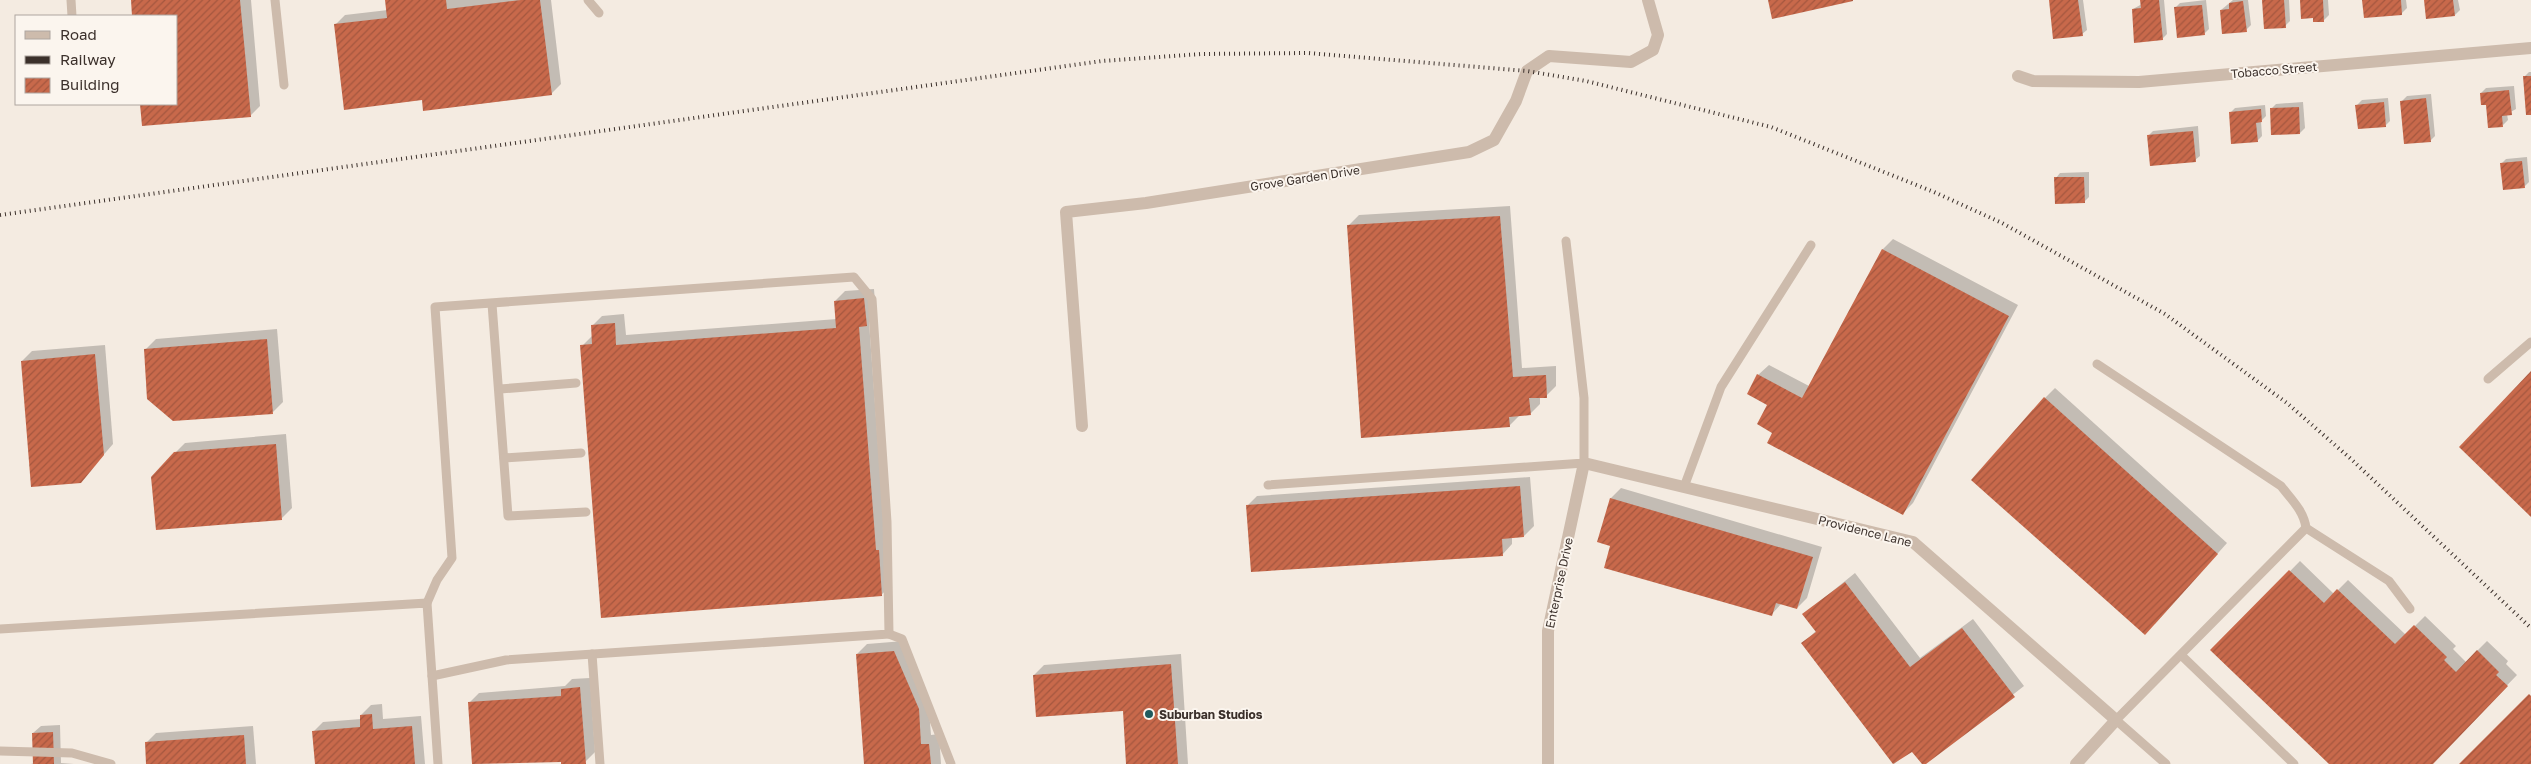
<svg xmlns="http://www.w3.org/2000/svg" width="2531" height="764" font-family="'Golos Text',sans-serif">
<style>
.shadow{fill:#0003}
.building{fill:url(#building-hatch)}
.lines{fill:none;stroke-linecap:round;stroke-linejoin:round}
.lane{stroke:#cdbbac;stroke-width:9}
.street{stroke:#cdbbac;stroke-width:12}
.rail{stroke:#3b302b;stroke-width:4;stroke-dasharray:1 4;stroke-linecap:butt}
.poi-dot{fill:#1f5a5e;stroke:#fbf5ee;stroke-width:2}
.labels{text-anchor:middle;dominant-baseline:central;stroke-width:4;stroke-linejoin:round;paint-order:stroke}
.street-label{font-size:12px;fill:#3b302b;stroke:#fbf5ee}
.poi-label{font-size:12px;font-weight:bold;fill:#3b302b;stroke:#fbf5ee;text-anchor:start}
</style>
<defs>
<pattern id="building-hatch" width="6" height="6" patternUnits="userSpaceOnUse" patternTransform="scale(1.25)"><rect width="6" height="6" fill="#c8694b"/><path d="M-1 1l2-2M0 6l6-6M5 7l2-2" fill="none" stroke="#a4573f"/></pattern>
</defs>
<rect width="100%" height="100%" fill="#f4ebe1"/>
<g class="shadow">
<path d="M132 0H251L260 106 250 116 143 125 141 104H176V16H134Z"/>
<path d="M387 0H551L561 84 551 94 423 99 335 25 345 15 388 10Z"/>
<path d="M2050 0H2083L2087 30 2082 34Z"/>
<path d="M2142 0H2164L2167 34 2162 39 2133 9 2142 4Z"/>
<path d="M2206 0 2209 29 2204 34 2175 8 2180 3Z"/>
<path d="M2233 0H2248L2251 25 2246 30 2221 10Z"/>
<path d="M2263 0H2289L2290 21 2285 26Z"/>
<path d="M2301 0H2328L2329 15 2324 20 2314 21V17Z"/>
<path d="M2363 0H2406L2407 8 2402 13Z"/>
<path d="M2425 0H2458L2460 10 2455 15Z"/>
<path d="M2529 72H2531V114L2524 77Z"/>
<path d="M2514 86 2516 109 2507 114 2508 120 2503 125 2481 93 2486 88Z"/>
<path d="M2431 94 2435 136 2430 141 2402 101 2407 96Z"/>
<path d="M2388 98 2390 121 2385 126 2357 105 2362 100Z"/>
<path d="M2303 102 2305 128 2300 133 2271 109 2276 104Z"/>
<path d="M2265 105 2266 116 2261 121 2262 136 2257 141 2230 113 2235 108Z"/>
<path d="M2198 126 2200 156 2195 160 2148 136 2153 131Z"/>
<path d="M2527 157 2529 182 2524 187 2501 164 2506 159Z"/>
<path d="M2089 172V197L2084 202 2056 178 2060 173Z"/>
<path d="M1510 206 1522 368 1556 366V386L1546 396 1540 397V404L1530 414 1519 416 1509 426 1349 225 1359 215Z"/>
<path d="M1893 239 2018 305 1913 503 1903 513 1774 432 1769 404 1749 393 1758 375 1769 365 1809 386 1883 249Z"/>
<path d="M874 289 876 315 869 322 885 541 892 585 881 595 582 346 592 336V326L602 316 624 314 626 335 837 319 835 301 845 291Z"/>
<path d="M277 329 283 402 273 412 146 349 156 339Z"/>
<path d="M105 345 113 444 80 482 22 361 32 351Z"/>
<path d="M2055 388 2227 543 2155 624 2045 398Z"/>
<path d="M286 434 292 508 282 518 175 453 185 443Z"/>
<path d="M1530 477 1534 526 1524 536 1512 537V544L1502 555 1247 506 1257 496Z"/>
<path d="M1621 488 1822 547 1807 598 1797 608 1782 603 1771 615 1612 545 1598 541 1611 498Z"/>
<path d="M2300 561 2334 594 2348 580 2406 635 2425 616 2456 646 2453 649 2466 662 2487 641 2508 661 2506 664 2517 675 2431 764H2331L2212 650Z"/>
<path d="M1855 573 1920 658 1973 619 2024 686 1924 764 1912 750 1894 764 1803 643 1816 631 1804 614Z"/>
<path d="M904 641 928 698 931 735 939 734 941 764H865L857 654 867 644Z"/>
<path d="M1181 654 1188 764H1127L1124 710 1034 675 1044 665Z"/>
<path d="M590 678 595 752 585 762 562 764V760L473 764 469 703 479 693 565 686 572 679Z"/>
<path d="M382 704 383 719 421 716 425 764H316L313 732 323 722 361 719V715L371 705Z"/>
<path d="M60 725 61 763 74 764H31L34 763 33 733 41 726Z"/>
<path d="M253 726 256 764H148L146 743 156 733Z"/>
</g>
<g class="building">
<path d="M131 0H240L251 117 142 126 140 104H176V16H132Z"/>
<path d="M385 0H446L447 9 521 0H540L552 95 423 111 422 100 344 110 334 24 387 18Z"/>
<path d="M1768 0H1853V1L1772 19Z"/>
<path d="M2049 0H2078L2083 36 2053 39Z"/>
<path d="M2140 0H2159L2163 40 2134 43 2132 9 2141 8Z"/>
<path d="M2262 0H2284L2286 28 2264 29Z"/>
<path d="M2300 0H2323L2324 22H2313V18L2301 19Z"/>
<path d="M2362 0H2401L2402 15 2364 18Z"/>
<path d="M2424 0H2453L2455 16 2426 19Z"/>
<path d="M2243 1 2247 32 2222 34 2220 10 2229 9V3Z"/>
<path d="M2202 5 2205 35 2177 38 2174 7Z"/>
<path d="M2523 76H2531V115H2526Z"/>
<path d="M2509 90 2512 115 2502 116 2503 127 2488 128 2486 105H2481L2480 93Z"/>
<path d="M2426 98 2431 142 2404 144 2400 101Z"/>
<path d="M2384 102 2386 127 2358 129 2355 105Z"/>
<path d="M2299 107 2300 134 2271 135 2270 108Z"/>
<path d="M2261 109 2262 122 2256 123 2258 142 2231 144 2229 112Z"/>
<path d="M2193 131 2196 162 2150 166 2147 135Z"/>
<path d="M2522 161 2525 188 2503 190 2500 163Z"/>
<path d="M2054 177H2084L2085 203 2055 204Z"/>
<path d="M1500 216 1513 377 1546 375 1547 398H1529L1531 415 1509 417 1510 427 1361 438 1347 225Z"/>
<path d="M1882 249 2009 316 1903 515 1767 443 1772 433 1757 424 1767 405 1747 394 1757 374 1802 398Z"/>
<path d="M864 298 867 326 859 327 876 550H879L882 596 601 618 580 345 592 344 591 325 615 323 616 345 836 328 834 301Z"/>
<path d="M267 339 273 414 173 421 147 399 144 349Z"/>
<path d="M95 354 104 455 81 483 31 487 21 361Z"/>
<path d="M2531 371V517L2459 447Z"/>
<path d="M2044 397 2218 554 2145 635 1971 480Z"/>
<path d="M276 444 282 520 156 530 151 477 174 452Z"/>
<path d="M1520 486 1524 537 1502 539 1503 556 1251 572 1246 505Z"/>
<path d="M1610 498 1813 557 1797 609 1776 603 1772 616 1604 568 1610 546 1597 542Z"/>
<path d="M2289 570 2324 603 2337 589 2395 644 2414 625 2447 657 2444 660 2456 672 2477 650 2499 672 2496 675 2508 686 2433 764H2329L2210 650Z"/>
<path d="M1845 582 1910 667 1962 628 2015 697 1926 764H1922L1912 752 1893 764 1801 643 1816 632 1802 614Z"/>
<path d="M894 651 919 709 921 744H929L931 764H864L856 654Z"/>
<path d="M1171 664 1178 764H1126L1123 711 1036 717 1033 675Z"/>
<path d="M580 687 586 764H561V762L472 764 468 702 561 696V689Z"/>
<path d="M2529 694 2531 696V764H2459Z"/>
<path d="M372 714 373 729 412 726 415 764H315L312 731 360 727V715Z"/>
<path d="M53 732 54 764H33L32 733Z"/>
<path d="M244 735 246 764H146L145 742Z"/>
</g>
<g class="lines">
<g class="lane">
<path d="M71 0 72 16"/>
<path d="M275 0 284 85"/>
<path d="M588 0 599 13"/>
<path d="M492 304 508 516 586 512"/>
<path d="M2097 364 2281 486C2291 499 2304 511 2306 528L2116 720 2166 764"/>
<path d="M2488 379 2531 342"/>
<path d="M500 389 576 383"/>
<path d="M504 458 581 453"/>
<path d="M1268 485 1584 463V398L1566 241"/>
<path d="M1684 487 1721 387 1811 245"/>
<path d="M2306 528 2389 581 2410 609"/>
<path d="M427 603 437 580 452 558 435 307 854 277 872 299 887 522 889 634 506 660 432 676"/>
<path d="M0 629 427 603 438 764"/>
<path d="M889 634 902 639 951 764"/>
<path d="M592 654 600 764"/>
<path d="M2181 655 2294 764"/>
<path d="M0 751 72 753 111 764"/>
</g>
<g class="street">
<path d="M2018 76 2033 81 2139 82 2531 48"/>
<path d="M1082 426 1066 212 1146 203 1469 152 1494 140 1516 101 1527 71 1549 56 1631 62 1653 50 1658 35 1648 0"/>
<path d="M1548 764V631L1584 463 1913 542 2116 720 2076 764"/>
</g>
<path class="rail" d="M0 215 1102 61 1201 54 1308 53 1527 71 1586 81 1771 127 1934 192 2002 223 2165 314 2287 403 2351 459 2531 628"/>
</g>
<circle class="poi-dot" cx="1149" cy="714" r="5"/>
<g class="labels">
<g class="street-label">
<text transform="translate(2274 70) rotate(-5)">Tobacco Street</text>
<text transform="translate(1305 178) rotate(-9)">Grove Garden Drive</text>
<text transform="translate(1865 531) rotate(14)">Providence Lane</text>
<text transform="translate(1559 583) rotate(-78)">Enterprise Drive</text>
</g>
<g class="poi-label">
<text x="1159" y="714">Suburban Studios</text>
</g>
</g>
<rect x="15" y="15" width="162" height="90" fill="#fbf5ee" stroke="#aea6a0"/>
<rect x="25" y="31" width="25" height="8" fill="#cdbbac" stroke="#aea6a0"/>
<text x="60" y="40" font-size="15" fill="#3b302b">Road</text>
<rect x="25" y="56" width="25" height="8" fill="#3b302b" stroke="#aea6a0"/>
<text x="60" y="65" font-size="15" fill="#3b302b">Railway</text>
<rect x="25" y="78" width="25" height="15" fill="url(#building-hatch)" stroke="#aea6a0"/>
<text x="60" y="90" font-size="15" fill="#3b302b">Building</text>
</svg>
